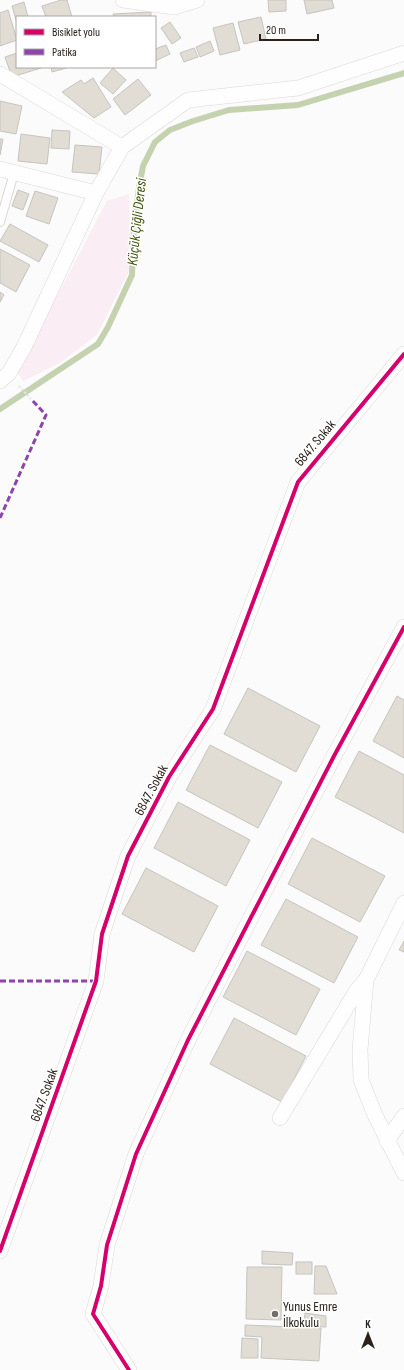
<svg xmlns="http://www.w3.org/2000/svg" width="404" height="1370" font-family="'Sofia Sans Condensed',sans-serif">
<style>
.green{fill:#faedf3}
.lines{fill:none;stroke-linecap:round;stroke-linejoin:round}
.stream{stroke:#c4d2b0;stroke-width:6}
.building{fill:#e1ddd4;stroke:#c6c4bf}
.lane-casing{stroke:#ddd7d4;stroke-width:10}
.street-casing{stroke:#ddd7d4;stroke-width:16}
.path{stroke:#e6e6e6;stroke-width:2.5;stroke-dasharray:2 2;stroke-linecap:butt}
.lane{stroke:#fefefe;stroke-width:8}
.street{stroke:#fefefe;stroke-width:15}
.quiet{stroke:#8e44ad;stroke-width:3;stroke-dasharray:6 3;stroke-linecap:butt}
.cycleway-casing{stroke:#fff;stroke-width:6}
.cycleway{stroke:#d6006c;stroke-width:4}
.poi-dot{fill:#746e69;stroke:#fff;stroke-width:1.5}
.labels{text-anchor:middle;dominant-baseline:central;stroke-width:3;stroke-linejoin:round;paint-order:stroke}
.street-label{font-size:14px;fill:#2b221b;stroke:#fff}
.poi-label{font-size:14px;fill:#2b221b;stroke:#fff;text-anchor:start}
.water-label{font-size:15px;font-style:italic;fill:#3e530a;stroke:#fff}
</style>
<rect width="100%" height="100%" fill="#fbfbfb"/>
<path class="green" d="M129 194 130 269 97 335 58 364 23 381 17 372 107 201Z"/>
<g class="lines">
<path class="stream" d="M0 409 98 344 108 327 132 275 134 227 139 188 143 166 155 142 170 130 193 121 229 110 298 105 404 73"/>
</g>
<g class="building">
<path d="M61 0H67L72 17H46L42 6Z"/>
<path d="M268 0H286V11L269 12Z"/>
<path d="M304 0H332L334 8 307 14Z"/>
<path d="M24 2 28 17H17L16 20 12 6Z"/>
<path d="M8 10 17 40 0 46V13Z"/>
<path d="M151 12V17H114L113 14Z"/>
<path d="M261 17 266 39 244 44 238 22Z"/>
<path d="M170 22 181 38 172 44 161 28Z"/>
<path d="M233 23 240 50 220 55 213 28Z"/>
<path d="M210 41 214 51 200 57 196 47Z"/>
<path d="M166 45 170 54 155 61V49Z"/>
<path d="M194 48 198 57 184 62 180 53Z"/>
<path d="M17 53V67L41 68 12 77 5 57Z"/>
<path d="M51 67H70L52 72Z"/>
<path d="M113 68 126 80 113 94 100 83Z"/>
<path d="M93 78 111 107 94 118 62 92 81 80 84 84Z"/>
<path d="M138 79 151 95 125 115 113 99Z"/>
<path d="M0 101 22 106 16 134 0 131Z"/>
<path d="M52 130 70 131 69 149 51 148Z"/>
<path d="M21 134 50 138 47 164 18 161Z"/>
<path d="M0 139H3L0 155Z"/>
<path d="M75 145 102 147 99 174 72 172Z"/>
<path d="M18 190 29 194 23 210 12 206Z"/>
<path d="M35 191 58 198 49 224 26 216Z"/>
<path d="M10 224 48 245 39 262 0 241Z"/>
<path d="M0 249 30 265 16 292 0 283Z"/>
<path d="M0 292 4 295 0 302Z"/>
<path d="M248 688 320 726 296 772 224 734Z"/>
<path d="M397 696 404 700V758L373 741Z"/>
<path d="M210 745 282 782 258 828 186 790Z"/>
<path d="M359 751 404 775V833L335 797Z"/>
<path d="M178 802 250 840 226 886 154 848Z"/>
<path d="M312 838 385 876 360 922 288 884Z"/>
<path d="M146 868 218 906 194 952 122 914Z"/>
<path d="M286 899 358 937 334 983 261 945Z"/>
<path d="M404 941V952L399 950Z"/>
<path d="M247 951 320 989 296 1035 223 997Z"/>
<path d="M234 1018 306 1056 282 1102 210 1064Z"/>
<path d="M262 1251 293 1253 292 1265 262 1264Z"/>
<rect x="296" y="1262" width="16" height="12"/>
<path d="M315 1266H326L337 1294H314Z"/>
<path d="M247 1267H282L281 1320 246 1319Z"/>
<path d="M305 1313 326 1316V1327L304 1326Z"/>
<path d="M245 1325 321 1328 319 1361 261 1358 262 1337 245 1336Z"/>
<path d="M242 1338 258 1339V1358H241Z"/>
</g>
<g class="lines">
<defs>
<path id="lane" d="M0 222 14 173"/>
<g id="street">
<path d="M123 0 174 7 197 0"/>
<path d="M0 74 122 147"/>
<path d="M0 169 96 193"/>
<path d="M0 381 9 373 24 347 96 193 122 147 188 100 298 88 404 53"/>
<path d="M404 903 366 980 360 1050 361 1080 375 1115 404 1173"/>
<path d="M280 1118 357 990 366 980"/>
<path d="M387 1141 404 1116"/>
<path d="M0 1251 96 981 102 934 128 856 169 777 213 709 298 482 404 354"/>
<path d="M129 1370 93 1314 101 1286 107 1245 136 1154 188 1040 334 756 404 627"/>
</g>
</defs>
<use href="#lane" class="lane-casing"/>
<use href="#street" class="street-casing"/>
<path class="path" d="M19 386 31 399"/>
<use href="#lane" class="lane"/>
<use href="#street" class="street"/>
<g class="quiet">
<path d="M0 518 46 415 31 399"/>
<path d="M0 981H96"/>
</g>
<defs>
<g id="cycleway">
<path d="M0 1251 96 981 102 934 128 856 169 777 213 709 298 482 404 354"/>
<path d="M129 1370 93 1314 101 1286 107 1245 136 1154 188 1040 334 756 404 627"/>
</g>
</defs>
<use href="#cycleway" class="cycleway-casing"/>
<use href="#cycleway" class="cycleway"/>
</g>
<circle class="poi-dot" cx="275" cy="1314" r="4"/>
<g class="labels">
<g class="street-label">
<text transform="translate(315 443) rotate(-50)">6847. Sokak</text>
<text transform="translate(151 790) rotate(-62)">6847. Sokak</text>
<text transform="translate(44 1095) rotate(-70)">6847. Sokak</text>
</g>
<g class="poi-label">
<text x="283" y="1306">Yunus Emre<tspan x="283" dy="16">İlkokulu</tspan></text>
</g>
<g class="water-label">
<text transform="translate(137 222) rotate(-84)">Küçük Çiğli Deresi</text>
</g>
</g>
<rect x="16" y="16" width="140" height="52" fill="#ffffff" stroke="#aaa7a4"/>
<rect x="24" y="29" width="20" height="6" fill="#d6006c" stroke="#aaa7a4"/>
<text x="52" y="36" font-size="12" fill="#2b221b">Bisiklet yolu</text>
<rect x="24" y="49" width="20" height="6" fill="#8e44ad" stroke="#aaa7a4"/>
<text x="52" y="56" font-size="12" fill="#2b221b">Patika</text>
<g transform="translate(368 1334)" stroke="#ffffff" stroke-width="3" paint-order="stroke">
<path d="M0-3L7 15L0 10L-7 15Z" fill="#2b221b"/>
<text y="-6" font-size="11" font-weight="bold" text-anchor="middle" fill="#2b221b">K</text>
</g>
<path d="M260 34v6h58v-6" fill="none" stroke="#2b221b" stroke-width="2"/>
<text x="266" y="34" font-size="12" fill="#2b221b" stroke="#ffffff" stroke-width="3" paint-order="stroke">20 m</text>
</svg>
